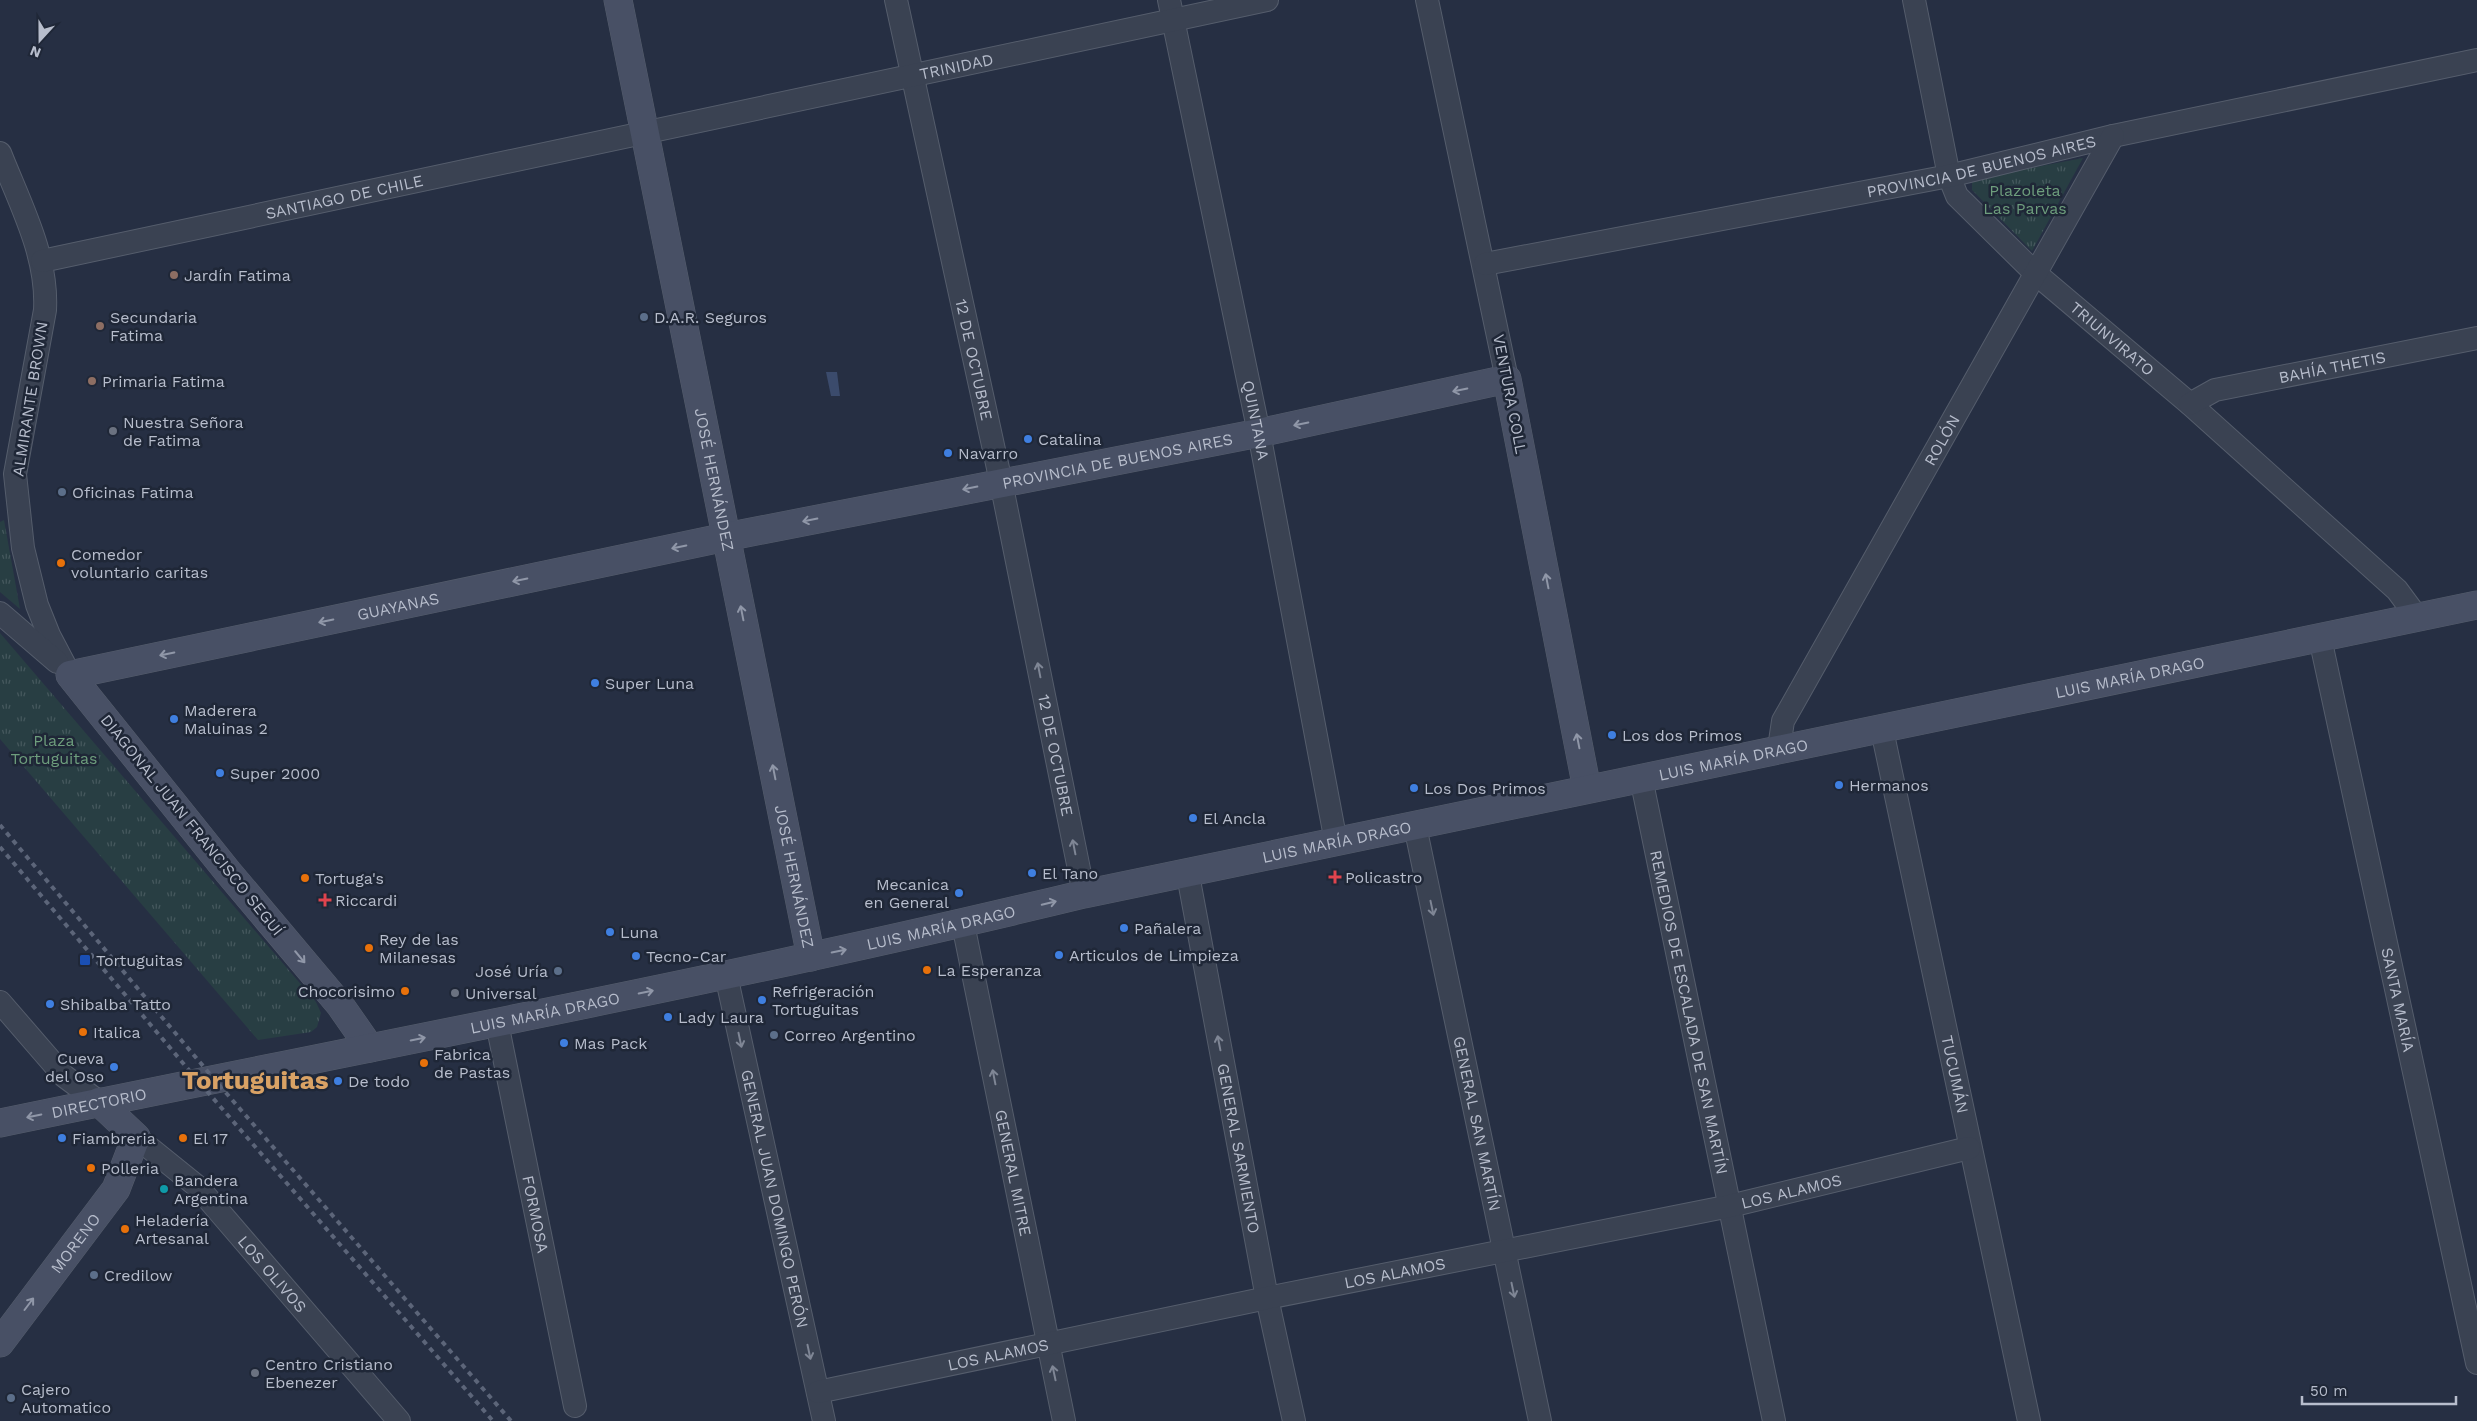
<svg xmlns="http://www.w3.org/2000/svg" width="2477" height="1421" font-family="'Work Sans',sans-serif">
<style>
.park{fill:url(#park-tufts)}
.water{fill:#3b4b6c}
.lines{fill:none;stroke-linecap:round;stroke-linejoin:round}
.street-casing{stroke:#555d6c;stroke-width:24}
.secondary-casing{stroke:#555d6c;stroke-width:29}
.street{stroke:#3a4252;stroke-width:22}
.secondary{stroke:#485065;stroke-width:28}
.rail{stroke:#5c6579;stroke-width:4;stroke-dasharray:5 5;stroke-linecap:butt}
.oneway{stroke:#9097a8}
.oneway2{stroke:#7f8695}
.education-dot{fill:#8d6e63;stroke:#1f2737;stroke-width:2}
.service-dot{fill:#5c6f8a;stroke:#1f2737;stroke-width:2}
.worship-dot{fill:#6b7280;stroke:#1f2737;stroke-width:2}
.shop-dot{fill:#3f7fe0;stroke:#1f2737;stroke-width:2}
.food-dot{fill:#e8710a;stroke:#1f2737;stroke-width:2}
.health-dot{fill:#e0444e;stroke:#1f2737;stroke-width:2}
.transit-dot{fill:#1a4fb4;stroke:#1f2737;stroke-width:2}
.culture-dot{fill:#0f9aa8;stroke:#1f2737;stroke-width:2}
.labels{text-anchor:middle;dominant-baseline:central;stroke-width:5;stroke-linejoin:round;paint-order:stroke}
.street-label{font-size:16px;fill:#b7bdcc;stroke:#1f2737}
.park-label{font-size:16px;fill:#6e9e7d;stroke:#1f2737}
.poi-label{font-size:16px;fill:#b7bdcc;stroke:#1f2737;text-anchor:start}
.town-label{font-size:26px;font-weight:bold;fill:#d9a265;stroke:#1f2737}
</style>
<defs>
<pattern id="park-tufts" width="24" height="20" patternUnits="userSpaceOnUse" patternTransform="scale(1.25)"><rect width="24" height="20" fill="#283e43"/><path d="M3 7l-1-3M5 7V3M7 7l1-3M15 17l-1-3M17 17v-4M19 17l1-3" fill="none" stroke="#45585d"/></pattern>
</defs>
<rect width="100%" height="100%" fill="#262f43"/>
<g class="park">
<path d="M2083 158 2032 251 1972 190V179Z"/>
<path d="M4 520 20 609 0 592V522Z"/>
<path d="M0 633 316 1002 321 1013 317 1027 311 1032 258 1040 0 739Z"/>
</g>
<path class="water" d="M826 372H837L840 396H831Z"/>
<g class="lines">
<defs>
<g id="street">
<path id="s1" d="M896 0 1001 482 1084 894"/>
<path id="s2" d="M1169 0 1259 433 1336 842"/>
<path d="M1427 0 1507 379"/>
<path id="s3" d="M1914 0 1949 176 1957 196 2035 273 2190 404 2397 590 2417 617"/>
<path d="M0 153C20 204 48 255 45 310L15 474 23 548 37 605 49 635 70 675"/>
<path id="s4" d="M42 261 1267 0"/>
<path id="s5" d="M1485 264 1949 176 2113 136 2477 60"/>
<path id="s6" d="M2190 404 2215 390 2477 338"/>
<path d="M0 613 57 662"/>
<path id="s7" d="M2320 638 2477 1363"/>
<path id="s8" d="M1882 730 2029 1421"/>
<path id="s9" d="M1779 748 1783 721 2113 136"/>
<path id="s10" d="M1641 778 1774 1421"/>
<path id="s11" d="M1415 826 1540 1421"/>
<path id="s12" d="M1188 875 1267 1298 1294 1421"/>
<path id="s13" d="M963 924 1064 1421"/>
<path id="s14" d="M726 975 824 1421"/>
<path d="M0 1002 64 1076 99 1102"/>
<path id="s15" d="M497 1023 575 1406"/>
<path id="s16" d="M136 1137 198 1187 399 1421"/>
<path id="s17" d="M818 1392 1267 1298 1730 1206 1969 1148"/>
</g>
<g id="secondary">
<path id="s18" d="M618 0 811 957"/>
<path id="s19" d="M370 1048 340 1005 228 872 70 675 726 537 1259 433 1507 379 1587 789"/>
<path id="s20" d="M0 1123C362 1048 725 981 1084 894L2477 605"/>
<path id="s21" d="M0 1343 116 1189 136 1137 99 1102"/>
</g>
</defs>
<use href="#street" class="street-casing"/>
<use href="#secondary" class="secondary-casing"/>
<use href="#street" class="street"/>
<use href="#secondary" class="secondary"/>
<g class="rail">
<path d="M0 825 214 1079 511 1421"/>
<path d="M0 847 199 1082 493 1421"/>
</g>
</g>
<defs><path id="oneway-shaft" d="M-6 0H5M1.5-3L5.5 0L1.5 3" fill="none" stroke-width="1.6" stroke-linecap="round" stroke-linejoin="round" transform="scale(1.25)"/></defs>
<g class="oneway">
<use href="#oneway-shaft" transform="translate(1460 390) rotate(168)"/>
<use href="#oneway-shaft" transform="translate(1301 424) rotate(168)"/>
<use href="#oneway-shaft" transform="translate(970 488) rotate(169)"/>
<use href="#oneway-shaft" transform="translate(810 520) rotate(169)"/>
<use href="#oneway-shaft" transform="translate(679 547) rotate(168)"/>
<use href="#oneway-shaft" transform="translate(520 580) rotate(168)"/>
<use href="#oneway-shaft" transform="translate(1547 581) rotate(-101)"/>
<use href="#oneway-shaft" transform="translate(742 613) rotate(-101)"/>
<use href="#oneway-shaft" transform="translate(326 621) rotate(168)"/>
<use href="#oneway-shaft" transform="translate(167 654) rotate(168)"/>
<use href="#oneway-shaft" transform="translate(1578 741) rotate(-101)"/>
<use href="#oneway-shaft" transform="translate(774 772) rotate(-101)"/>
<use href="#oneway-shaft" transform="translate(1049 903) rotate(-14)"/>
<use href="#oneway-shaft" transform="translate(839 951) rotate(-12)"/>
<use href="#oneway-shaft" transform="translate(300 957) rotate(50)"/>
<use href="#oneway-shaft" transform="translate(646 992) rotate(-12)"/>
<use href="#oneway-shaft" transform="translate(418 1039) rotate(-11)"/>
<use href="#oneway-shaft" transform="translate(34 1116) rotate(168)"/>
<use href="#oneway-shaft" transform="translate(29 1304) rotate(-53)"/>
</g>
<g class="oneway2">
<use href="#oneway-shaft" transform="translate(1039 670) rotate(-101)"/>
<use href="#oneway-shaft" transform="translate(1074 847) rotate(-101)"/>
<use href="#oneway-shaft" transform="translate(1432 908) rotate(78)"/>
<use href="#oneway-shaft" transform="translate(740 1040) rotate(78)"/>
<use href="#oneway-shaft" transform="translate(1219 1043) rotate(-101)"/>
<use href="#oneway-shaft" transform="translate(994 1077) rotate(-101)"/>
<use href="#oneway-shaft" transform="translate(1513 1290) rotate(78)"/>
<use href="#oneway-shaft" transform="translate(809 1352) rotate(78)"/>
<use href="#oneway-shaft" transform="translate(1054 1373) rotate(-102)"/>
</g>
<g class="education-dot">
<circle cx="174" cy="275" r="5"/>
<circle cx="100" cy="326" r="5"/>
<circle cx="92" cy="381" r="5"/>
</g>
<g class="service-dot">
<circle cx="644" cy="317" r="5"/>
<circle cx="62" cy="492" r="5"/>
<circle cx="558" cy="971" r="5"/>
<circle cx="774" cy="1035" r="5"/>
<circle cx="94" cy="1275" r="5"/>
<circle cx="11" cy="1398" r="5"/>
</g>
<g class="worship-dot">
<circle cx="113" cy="431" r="5"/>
<circle cx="455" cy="993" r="5"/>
<circle cx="255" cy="1373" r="5"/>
</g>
<g class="shop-dot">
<circle cx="1028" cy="439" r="5"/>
<circle cx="948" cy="453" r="5"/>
<circle cx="595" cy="683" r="5"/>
<circle cx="174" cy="719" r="5"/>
<circle cx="1612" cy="735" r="5"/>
<circle cx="220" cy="773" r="5"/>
<circle cx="1839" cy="785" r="5"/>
<circle cx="1414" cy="788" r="5"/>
<circle cx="1193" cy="818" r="5"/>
<circle cx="1032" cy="873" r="5"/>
<circle cx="959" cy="893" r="5"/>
<circle cx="1124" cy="928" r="5"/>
<circle cx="610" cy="932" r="5"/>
<circle cx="1059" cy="955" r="5"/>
<circle cx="636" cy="956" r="5"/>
<circle cx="762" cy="1000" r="5"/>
<circle cx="50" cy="1004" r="5"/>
<circle cx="668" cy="1017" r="5"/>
<circle cx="564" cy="1043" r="5"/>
<circle cx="114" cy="1067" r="5"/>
<circle cx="338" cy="1081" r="5"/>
<circle cx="62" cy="1138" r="5"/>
</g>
<g class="food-dot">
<circle cx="61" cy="563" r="5"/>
<circle cx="305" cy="878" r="5"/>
<circle cx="369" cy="948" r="5"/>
<circle cx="927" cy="970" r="5"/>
<circle cx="405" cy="991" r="5"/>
<circle cx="83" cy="1032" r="5"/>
<circle cx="424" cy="1063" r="5"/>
<circle cx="183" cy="1138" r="5"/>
<circle cx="91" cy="1168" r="5"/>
<circle cx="125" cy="1229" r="5"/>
</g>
<g class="health-dot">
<path d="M1332.5 869.5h5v5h5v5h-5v5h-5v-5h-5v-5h5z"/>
<path d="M322.5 892.5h5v5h5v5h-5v5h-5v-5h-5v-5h5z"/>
</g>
<rect class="transit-dot" x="79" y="954" width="12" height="12" rx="2.5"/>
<circle class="culture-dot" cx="164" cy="1189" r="5"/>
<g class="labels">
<g class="street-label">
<text stroke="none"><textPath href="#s4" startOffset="935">TRINIDAD</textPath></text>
<text stroke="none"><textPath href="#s5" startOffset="506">PROVINCIA DE BUENOS AIRES</textPath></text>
<text stroke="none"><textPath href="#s4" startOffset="309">SANTIAGO DE CHILE</textPath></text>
<text stroke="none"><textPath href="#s3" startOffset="412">TRIUNVIRATO</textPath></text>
<text stroke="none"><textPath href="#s1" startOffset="368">12 DE OCTUBRE</textPath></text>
<text stroke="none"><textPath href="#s6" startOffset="148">BAHÍA THETIS</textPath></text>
<text transform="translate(1510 394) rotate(79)">VENTURA COLL</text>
<text transform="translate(30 399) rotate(-81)">ALMIRANTE BROWN</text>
<text stroke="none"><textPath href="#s2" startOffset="429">QUINTANA</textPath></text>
<text stroke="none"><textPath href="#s9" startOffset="350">ROLÓN</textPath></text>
<text stroke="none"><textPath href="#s19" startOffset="1548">PROVINCIA DE BUENOS AIRES</textPath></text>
<text stroke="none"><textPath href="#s18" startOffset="489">JOSÉ HERNÁNDEZ</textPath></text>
<text stroke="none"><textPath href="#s19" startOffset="814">GUAYANAS</textPath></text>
<text stroke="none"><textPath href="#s20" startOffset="2176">LUIS MARÍA DRAGO</textPath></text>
<text stroke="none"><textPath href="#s1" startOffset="772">12 DE OCTUBRE</textPath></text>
<text stroke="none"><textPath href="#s20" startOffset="1771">LUIS MARÍA DRAGO</textPath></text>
<text transform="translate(192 825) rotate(51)">DIAGONAL JUAN FRANCISCO SEGUÍ</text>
<text stroke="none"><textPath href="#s20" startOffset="1366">LUIS MARÍA DRAGO</textPath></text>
<text stroke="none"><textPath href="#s18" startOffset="894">JOSÉ HERNÁNDEZ</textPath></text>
<text stroke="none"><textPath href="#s20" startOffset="961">LUIS MARÍA DRAGO</textPath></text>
<text stroke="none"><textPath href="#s7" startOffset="370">SANTA MARÍA</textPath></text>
<text stroke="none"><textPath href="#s10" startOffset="239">REMEDIOS DE ESCALADA DE SAN MARTÍN</textPath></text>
<text stroke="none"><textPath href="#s20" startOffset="556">LUIS MARÍA DRAGO</textPath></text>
<text stroke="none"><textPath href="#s8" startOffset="352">TUCUMÁN</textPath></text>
<text stroke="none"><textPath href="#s20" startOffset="101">DIRECTORIO</textPath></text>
<text stroke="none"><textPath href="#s11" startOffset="304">GENERAL SAN MARTÍN</textPath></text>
<text stroke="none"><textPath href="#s12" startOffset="278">GENERAL SARMIENTO</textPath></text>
<text stroke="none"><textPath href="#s13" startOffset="254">GENERAL MITRE</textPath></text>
<text stroke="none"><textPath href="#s17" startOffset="994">LOS ALAMOS</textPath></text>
<text stroke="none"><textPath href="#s14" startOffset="229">GENERAL JUAN DOMINGO PERÓN</textPath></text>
<text stroke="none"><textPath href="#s15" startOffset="195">FORMOSA</textPath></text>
<text stroke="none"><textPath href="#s21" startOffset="125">MORENO</textPath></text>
<text stroke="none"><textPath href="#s17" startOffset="589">LOS ALAMOS</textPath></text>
<text stroke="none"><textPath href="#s16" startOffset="194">LOS OLIVOS</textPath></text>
<text stroke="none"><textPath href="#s17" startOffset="184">LOS ALAMOS</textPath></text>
</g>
<g class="park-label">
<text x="2025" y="190">Plazoleta<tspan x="2025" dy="18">Las Parvas</tspan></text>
<text x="54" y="740">Plaza<tspan x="54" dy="18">Tortuguitas</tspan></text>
</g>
<g class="poi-label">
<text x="184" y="275">Jardín Fatima</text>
<text x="110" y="317">Secundaria<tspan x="110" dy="18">Fatima</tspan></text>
<text x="654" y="317">D.A.R. Seguros</text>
<text x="102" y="381">Primaria Fatima</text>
<text x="123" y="422">Nuestra Señora<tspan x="123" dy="18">de Fatima</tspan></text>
<text x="1038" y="439">Catalina</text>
<text x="958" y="453">Navarro</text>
<text x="72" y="492">Oficinas Fatima</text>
<text x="71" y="554">Comedor<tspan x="71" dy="18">voluntario caritas</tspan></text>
<text x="605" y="683">Super Luna</text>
<text x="184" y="710">Maderera<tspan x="184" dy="18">Maluinas 2</tspan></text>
<text x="1622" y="735">Los dos Primos</text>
<text x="230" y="773">Super 2000</text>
<text x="1849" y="785">Hermanos</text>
<text x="1424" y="788">Los Dos Primos</text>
<text x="1203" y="818">El Ancla</text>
<text x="1042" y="873">El Tano</text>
<text x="1345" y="877">Policastro</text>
<text x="315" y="878">Tortuga's</text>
<text x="949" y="884" text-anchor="end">Mecanica<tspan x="949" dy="18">en General</tspan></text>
<text x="335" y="900">Riccardi</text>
<text x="1134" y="928">Pañalera</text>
<text x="620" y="932">Luna</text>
<text x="379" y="939">Rey de las<tspan x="379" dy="18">Milanesas</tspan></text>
<text x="1069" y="955">Articulos de Limpieza</text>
<text x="646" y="956">Tecno-Car</text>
<text x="96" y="960">Tortuguitas</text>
<text x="937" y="970">La Esperanza</text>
<text x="548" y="971" text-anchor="end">José Uría</text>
<text x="395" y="991" text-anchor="end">Chocorisimo</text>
<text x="772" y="991">Refrigeración<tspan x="772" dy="18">Tortuguitas</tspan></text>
<text x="465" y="993">Universal</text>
<text x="60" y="1004">Shibalba Tatto</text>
<text x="678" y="1017">Lady Laura</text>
<text x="93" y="1032">Italica</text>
<text x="784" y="1035">Correo Argentino</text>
<text x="574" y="1043">Mas Pack</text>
<text x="434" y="1054">Fabrica<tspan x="434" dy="18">de Pastas</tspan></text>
<text x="104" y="1058" text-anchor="end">Cueva<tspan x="104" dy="18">del Oso</tspan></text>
<text x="348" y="1081">De todo</text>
<text x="72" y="1138">Fiambreria</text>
<text x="193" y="1138">El 17</text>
<text x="101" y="1168">Polleria</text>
<text x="174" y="1180">Bandera<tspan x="174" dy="18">Argentina</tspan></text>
<text x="135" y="1220">Heladería<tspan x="135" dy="18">Artesanal</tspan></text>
<text x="104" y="1275">Credilow</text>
<text x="265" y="1364">Centro Cristiano<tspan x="265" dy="18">Ebenezer</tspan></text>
<text x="21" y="1389">Cajero<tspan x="21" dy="18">Automatico</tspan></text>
</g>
<g class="town-label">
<text x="255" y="1080">Tortuguitas</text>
</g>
</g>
<g transform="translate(40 40) rotate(201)" stroke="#1f2737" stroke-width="4" paint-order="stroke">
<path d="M0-4L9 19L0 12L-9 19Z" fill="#b7bdcc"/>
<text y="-8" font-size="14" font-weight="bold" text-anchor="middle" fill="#b7bdcc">N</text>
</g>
<path d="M2302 1396v8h154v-8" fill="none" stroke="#b7bdcc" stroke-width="2.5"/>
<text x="2310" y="1396" font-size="15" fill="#b7bdcc" stroke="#1f2737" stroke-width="4" paint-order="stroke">50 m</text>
</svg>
